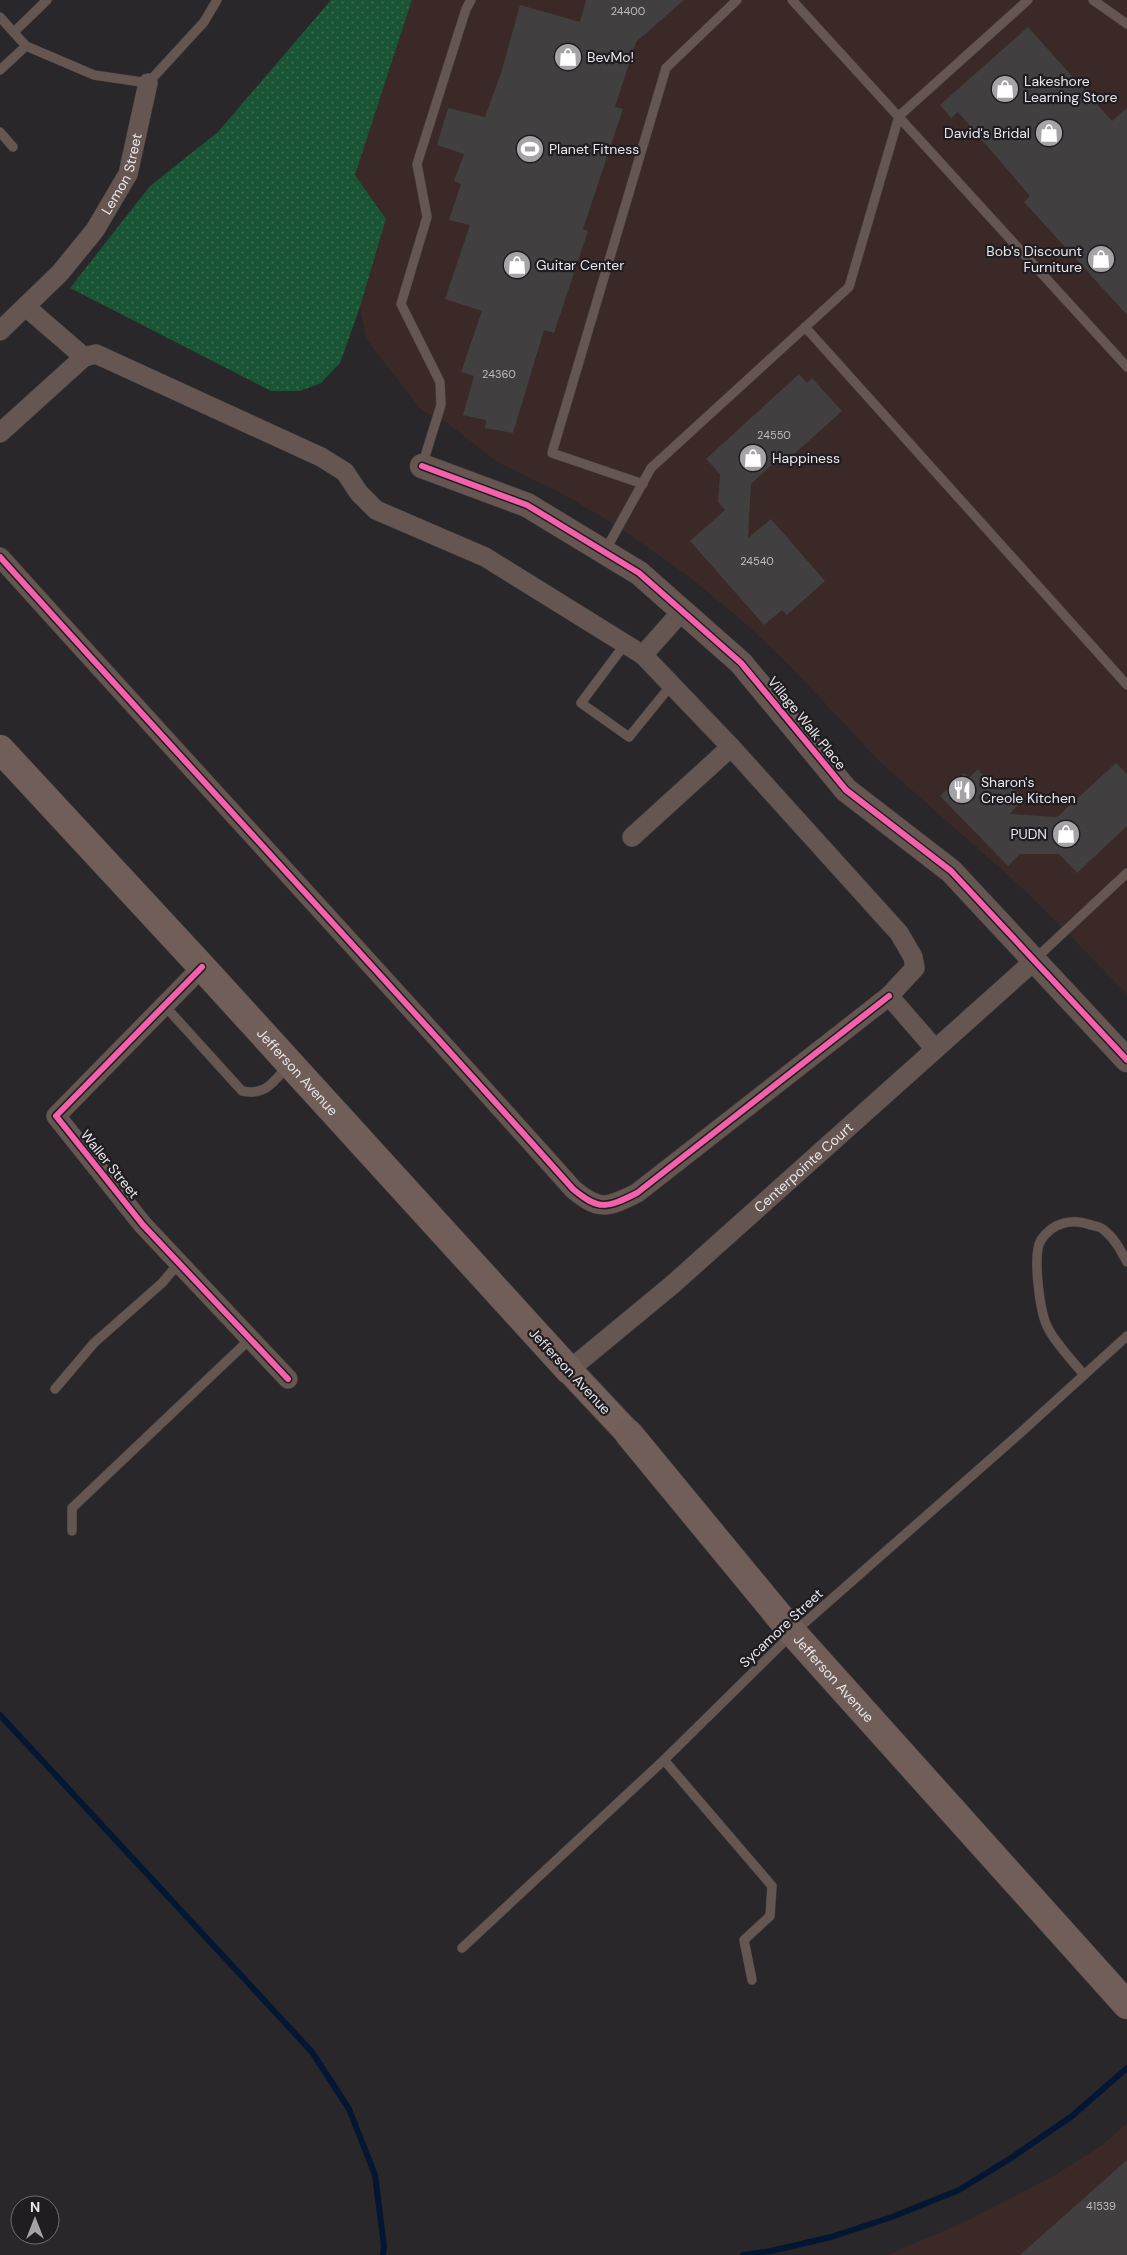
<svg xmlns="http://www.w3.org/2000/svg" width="1127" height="2255" font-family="'DM Sans',sans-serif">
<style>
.commercial{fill:#3a2927}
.grass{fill:url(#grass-dots)}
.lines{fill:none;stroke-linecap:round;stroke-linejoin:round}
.stream{stroke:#041732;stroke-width:6}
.building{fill:#423f41}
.service-casing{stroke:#444344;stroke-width:10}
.minor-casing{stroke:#444344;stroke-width:20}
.tertiary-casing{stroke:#444344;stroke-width:25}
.secondary-casing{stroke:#444344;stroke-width:28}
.primary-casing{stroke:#444344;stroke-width:29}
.service{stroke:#665651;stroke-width:9}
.minor{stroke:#665651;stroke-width:19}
.tertiary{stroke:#665651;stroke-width:24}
.secondary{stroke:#74605a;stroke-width:26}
.primary{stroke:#725e58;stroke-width:28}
.cycleway-casing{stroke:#1f1d21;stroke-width:9}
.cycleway{stroke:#f560ab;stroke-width:6}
.labels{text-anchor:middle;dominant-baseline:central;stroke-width:4.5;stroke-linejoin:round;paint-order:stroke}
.number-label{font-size:11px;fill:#bebcbf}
.poi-label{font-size:14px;fill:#e8e6e9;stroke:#1f1d21;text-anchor:start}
.street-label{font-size:14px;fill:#e8e6e9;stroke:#1f1d21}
</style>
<defs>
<pattern id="grass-dots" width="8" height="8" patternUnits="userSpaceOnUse" patternTransform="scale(1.25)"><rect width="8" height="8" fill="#195434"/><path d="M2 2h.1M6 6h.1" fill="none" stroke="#3a6d51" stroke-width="1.8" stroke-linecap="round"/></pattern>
</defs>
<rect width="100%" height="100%" fill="#29272a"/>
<g class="commercial">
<path d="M412 0H1127V994L1030 895 881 763 789 665 748 626 691 578 617 526 561 493 496 461 446 422 422 411 366 339 360 307 386 219 355 175Z"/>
<path d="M1127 2123V2255H887L962 2223 1052 2177 1102 2145Z"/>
</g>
<path class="grass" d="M331 0H412L355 175 386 219 360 307 340 363 321 383 300 391H271L70 288 150 186 218 132Z"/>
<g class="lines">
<g class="stream">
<path d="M0 1715 312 2052 349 2109 375 2175 384 2246 383 2255"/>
<path d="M743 2255 771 2251 831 2237 892 2217 959 2190 1011 2158 1072 2116 1127 2068"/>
</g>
</g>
<g class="building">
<path d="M586 0H684L636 42 615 107 623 109 583 229 588 231 554 333 544 330 513 433 485 428 486 420 463 415 474 376 461 372 482 311 445 299 470 225 449 220 461 184 454 181 464 154 437 145 448 108 485 117 501 73 520 5 580 22Z"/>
<path d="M1028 27 1112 121 1127 108V315L1024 202 1030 196 958 112 951 118 940 105Z"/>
<path d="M799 374 807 383 812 378 842 411 782 465 777 460 751 484 748 538 771 519 825 581 787 615 782 610 764 625 690 541 725 510 718 502 720 474 706 459Z"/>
<path d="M1116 763 1127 774V826L1077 873 1059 854H1020L1008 866 940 796 964 773 969 778 978 769 986 779 991 774 1000 784 1005 780 1024 799 1009 814 1057 817Z"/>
<path d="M1127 2160V2255H1020Z"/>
</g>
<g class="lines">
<defs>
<g id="service">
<path d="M792 0 1127 367"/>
<path d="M1093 0 1127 24"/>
<path d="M0 17 26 46 94 75 148 83 204 22 217 0"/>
<path d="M14 32 47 0"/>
<path d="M0 70 26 46"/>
<path d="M0 132 13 147"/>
<path d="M805 327 1127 685"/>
<path d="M422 466 441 405 440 382 401 304 427 217 417 164 466 9 471 0"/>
<path d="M643 484 552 453 666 68 737 0"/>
<path d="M605 551 651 468 849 287 899 116 1028 0"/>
<path d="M625 644 581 703 629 737 672 684"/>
<path d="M1034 960 1127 873"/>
<path d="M164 1005 242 1091C266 1096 273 1082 288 1066"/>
<path d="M1084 1375C1073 1361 1054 1342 1047 1326 1040 1311 1032 1254 1041 1240 1053 1222 1073 1218 1091 1225 1096 1226 1102 1227 1105 1231 1115 1239 1121 1251 1127 1262"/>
<path d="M55 1389 94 1343 162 1283 179 1263"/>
<path d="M72 1531V1508L250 1339"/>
<path d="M664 1760 772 1886 770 1916 744 1940 752 1980"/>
<path d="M462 1948 664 1760 793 1633 1018 1435 1127 1336"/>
</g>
<g id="minor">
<path d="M26 307 84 357"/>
<path id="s1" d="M0 331 60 273 95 230 128 174 148 83"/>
<path d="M0 433 84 357 96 354 321 457 345 472 359 493 376 510 485 557 643 655 731 747"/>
<path d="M0 557C190 768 384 977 573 1189 599 1211 607 1208 637 1193L889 996"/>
<path d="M643 655 682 611"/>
<path d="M632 837 731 747 899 933 913 957 915 968 889 996 935 1049"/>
<path d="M202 967 56 1116 143 1225 288 1379"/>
<path id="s2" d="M569 1370 672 1285 1034 961"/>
</g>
<path id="tertiary" d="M422 466 527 505 639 573 741 663 846 790 951 871 1127 1060"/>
<path id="secondary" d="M569 1370 629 1434"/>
<g id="primary">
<path id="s3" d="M0 749 202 967 569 1370"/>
<path id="s4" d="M629 1434 793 1633 1127 2005"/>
</g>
</defs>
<use href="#service" class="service-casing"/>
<use href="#minor" class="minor-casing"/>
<use href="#tertiary" class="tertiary-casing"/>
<use href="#secondary" class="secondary-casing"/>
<use href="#primary" class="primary-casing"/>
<use href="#service" class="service"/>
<use href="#minor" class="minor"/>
<use href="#tertiary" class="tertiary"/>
<use href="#secondary" class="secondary"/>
<use href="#primary" class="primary"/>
<defs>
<g id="cycleway">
<path d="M422 466 527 505 639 573 741 663 846 790 951 871 1127 1060"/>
<path d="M0 557C190 768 384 977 573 1189 599 1211 607 1208 637 1193L889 996"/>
<path d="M202 967 56 1116 143 1225 288 1379"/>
</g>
</defs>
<use href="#cycleway" class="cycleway-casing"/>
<use href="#cycleway" class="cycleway"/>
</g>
<defs>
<symbol id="shop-disc" viewBox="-11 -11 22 22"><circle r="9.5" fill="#a5a3a6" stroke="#1f1d21"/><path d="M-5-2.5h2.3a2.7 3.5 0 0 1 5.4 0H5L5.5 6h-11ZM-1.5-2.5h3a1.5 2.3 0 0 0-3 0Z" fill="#fff"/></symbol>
<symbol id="stadium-disc" viewBox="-11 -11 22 22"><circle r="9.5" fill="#a5a3a6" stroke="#1f1d21"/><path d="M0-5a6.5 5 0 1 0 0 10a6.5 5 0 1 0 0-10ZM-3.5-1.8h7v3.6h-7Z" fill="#fff"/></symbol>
<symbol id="restaurant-disc" viewBox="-11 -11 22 22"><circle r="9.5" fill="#a5a3a6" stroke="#1f1d21"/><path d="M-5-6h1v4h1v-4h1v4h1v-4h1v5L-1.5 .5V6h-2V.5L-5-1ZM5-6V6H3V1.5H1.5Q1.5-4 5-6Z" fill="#fff"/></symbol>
</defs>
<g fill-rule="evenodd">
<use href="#shop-disc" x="552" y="41" width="32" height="32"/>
<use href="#shop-disc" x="989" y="73" width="32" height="32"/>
<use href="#shop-disc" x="1033" y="117" width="32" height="32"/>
<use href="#stadium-disc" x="514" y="133" width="32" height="32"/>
<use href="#shop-disc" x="1085" y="243" width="32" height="32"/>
<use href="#shop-disc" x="501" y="249" width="32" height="32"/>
<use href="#shop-disc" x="737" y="442" width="32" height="32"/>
<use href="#restaurant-disc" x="946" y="774" width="32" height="32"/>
<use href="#shop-disc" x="1050" y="818" width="32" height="32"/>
</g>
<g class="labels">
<g class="number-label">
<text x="628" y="11">24400</text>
<text x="499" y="374">24360</text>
<text x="774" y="435">24550</text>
<text x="757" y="561">24540</text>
<text x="1101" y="2206">41539</text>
</g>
<g class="poi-label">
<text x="587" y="57">BevMo!</text>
<text x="1024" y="81">Lakeshore<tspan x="1024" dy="16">Learning Store</tspan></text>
<text x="1030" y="133" text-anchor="end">David's Bridal</text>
<text x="549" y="149">Planet Fitness</text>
<text x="1082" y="251" text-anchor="end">Bob's Discount<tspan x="1082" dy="16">Furniture</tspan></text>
<text x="536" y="265">Guitar Center</text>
<text x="772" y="458">Happiness</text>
<text x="981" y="782">Sharon's<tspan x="981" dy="16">Creole Kitchen</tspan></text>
<text x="1047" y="834" text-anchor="end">PUDN</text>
</g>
<g class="street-label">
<text stroke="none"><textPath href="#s1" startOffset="202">Lemon Street</textPath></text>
<text transform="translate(807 723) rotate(51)">Village Walk Place</text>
<text stroke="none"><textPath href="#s3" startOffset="439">Jefferson Avenue</textPath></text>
<text transform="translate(110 1164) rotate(51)">Waller Street</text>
<text stroke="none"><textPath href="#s2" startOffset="310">Centerpointe Court</textPath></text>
<text transform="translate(570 1371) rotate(47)">Jefferson Avenue</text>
<text transform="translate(781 1628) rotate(-43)">Sycamore Street</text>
<text stroke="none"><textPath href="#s4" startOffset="319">Jefferson Avenue</textPath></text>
</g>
</g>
<g transform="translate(35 2220)"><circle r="24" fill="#1f1d21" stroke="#6f6d71"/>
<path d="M0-4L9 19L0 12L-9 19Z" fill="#a5a3a6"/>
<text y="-8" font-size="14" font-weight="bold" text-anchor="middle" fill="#e8e6e9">N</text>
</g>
</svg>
